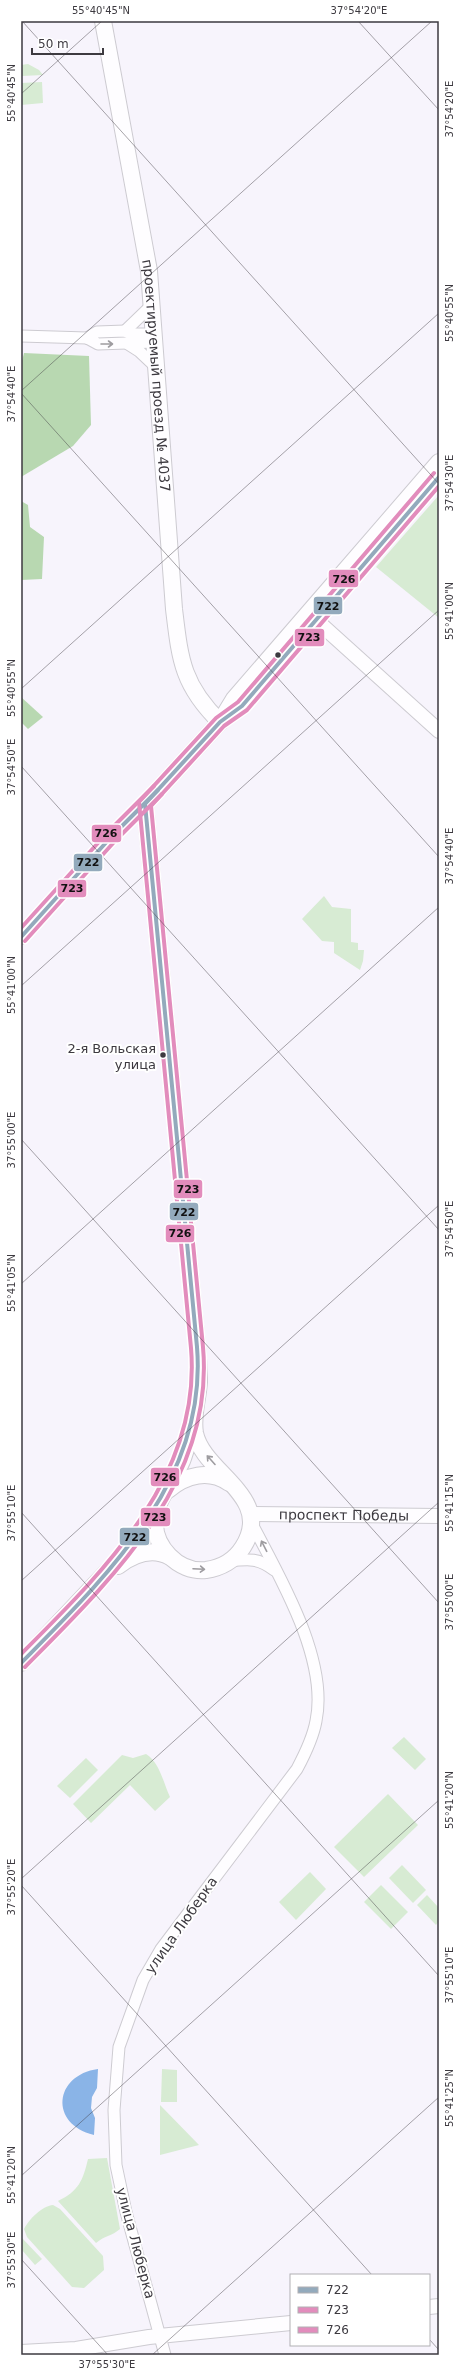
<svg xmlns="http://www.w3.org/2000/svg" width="460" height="2376" font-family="'DejaVu Sans',sans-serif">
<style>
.green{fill:#d7ebd3}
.forest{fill:#b8d8b1}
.water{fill:#8ab4e7}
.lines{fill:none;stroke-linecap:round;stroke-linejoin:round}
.minor-casing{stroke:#cdcbd1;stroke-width:13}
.tertiary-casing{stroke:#cdcbd1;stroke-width:16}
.secondary-casing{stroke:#cdcbd1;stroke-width:18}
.minor{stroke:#fefdff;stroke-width:11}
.tertiary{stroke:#fefdff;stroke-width:14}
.secondary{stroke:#fefdff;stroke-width:16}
.bus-1-casing{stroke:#fff;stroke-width:7}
.bus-2-casing{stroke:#fff;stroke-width:7}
.bus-3-casing{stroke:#fff;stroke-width:7}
.bus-1{stroke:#93aabc;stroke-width:4}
.bus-2{stroke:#e28cbc;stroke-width:4}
.bus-3{stroke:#e28cbc;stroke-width:4}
.oneway{stroke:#9e9ca0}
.ticks{fill:none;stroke:#3d3a40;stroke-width:1;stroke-opacity:0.45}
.bus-dot{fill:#3d3a40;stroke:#fff;stroke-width:1.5}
.labels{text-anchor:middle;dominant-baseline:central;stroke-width:4;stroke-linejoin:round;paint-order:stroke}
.bus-label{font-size:13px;fill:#3d3a40;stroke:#fff;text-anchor:end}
.street-label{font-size:14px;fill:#3d3a40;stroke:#fff}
.line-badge{stroke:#fff;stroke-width:1.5}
.pale-badge-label{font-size:11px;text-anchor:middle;font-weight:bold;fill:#111}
.neatline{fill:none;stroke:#3d3a40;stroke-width:1.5}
.ticks-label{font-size:10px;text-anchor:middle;fill:#3d3a40}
</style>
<rect width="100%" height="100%" fill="#f7f4fc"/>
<g class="green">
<path d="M28 64 39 70 43 75 22 76 21 65Z"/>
<path d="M42 82 43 103 21 105V83Z"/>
<path d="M439 495V618L376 567Z"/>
<path d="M324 896 332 907 351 909V942L358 943V950H364L363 961 360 970 334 953V942L322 941 302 919Z"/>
<path d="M404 1737 426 1759 415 1770 392 1748Z"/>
<path d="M146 1754C160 1763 163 1782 170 1797L155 1811 130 1785 91 1823 73 1804 122 1755 133 1758Z"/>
<path d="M86 1758 98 1770 70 1798 57 1786Z"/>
<path d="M388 1794 418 1825 364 1877 334 1847Z"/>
<path d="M402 1865 426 1890 413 1903 389 1878Z"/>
<path d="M310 1872 326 1889 296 1920 279 1902Z"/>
<path d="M381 1885 408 1912 391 1929 364 1902Z"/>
<path d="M427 1895 439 1908V1921L436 1925 417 1905Z"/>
<path d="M162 2069 177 2070V2102H161Z"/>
<path d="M160 2105 199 2145 160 2155Z"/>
<path d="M107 2158 120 2229C112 2236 104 2236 96 2243L58 2201C79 2191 83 2180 88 2159Z"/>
<path d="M53 2205 60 2209 103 2256 104 2270 84 2288 72 2287 27 2237 24 2229C29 2219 42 2206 53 2205Z"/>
<path d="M21 2237 42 2259 35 2265 21 2249Z"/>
</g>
<g class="forest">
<path d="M24 353 89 356 91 425 73 446 21 477V365Z"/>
<path d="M21 501 28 505 30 527 44 537 42 579 21 580Z"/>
<path d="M21 697 43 717 28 729 21 722Z"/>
</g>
<path class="water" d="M98 2069 97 2088 92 2097 91 2108 95 2118 94 2135C49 2124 54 2075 98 2069Z"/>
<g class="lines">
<defs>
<g id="minor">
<path d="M125 331 152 305"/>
<path d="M21 336 87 338"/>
<path d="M87 338 97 332 125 331 131 334H154"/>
<path d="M87 338 98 344 155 342"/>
<path d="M128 344 139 351 157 368"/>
<path d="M230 1561C249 1559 259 1558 274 1570"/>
<path d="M165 2355 126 2212 116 2165 114 2110 119 2047 143 1980 161 1949 297 1769C305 1754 313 1738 316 1721 329 1659 279 1576 251 1522"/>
</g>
<g id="tertiary">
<path d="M316 620 439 731"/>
<path d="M21 937 111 837 145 804"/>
<path id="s1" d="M250 1514 439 1516"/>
<path d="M429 2307 439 2306"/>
<path d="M21 2352 76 2349 149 2337 291 2323"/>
</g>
<g id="secondary">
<path id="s2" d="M103 21 149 271 174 609C180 659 182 685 220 722"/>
<path d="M196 1405C192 1424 189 1443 182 1461 174 1480 157 1498 155 1519 153 1546 178 1573 206 1570 221 1568 235 1560 243 1547 275 1497 203 1473 195 1433 192 1416 198 1399 199 1382 199 1363 197 1344 195 1325L145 804 220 722 234 699 439 462"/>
<path d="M168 1490C186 1475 209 1469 229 1483"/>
<path d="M118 1566C134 1554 152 1547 170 1557"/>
<path d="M21 1663 121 1557 155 1509"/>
</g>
</defs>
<use href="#minor" class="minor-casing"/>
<use href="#tertiary" class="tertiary-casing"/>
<use href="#secondary" class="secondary-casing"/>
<use href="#minor" class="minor"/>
<use href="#tertiary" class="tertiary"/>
<use href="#secondary" class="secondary"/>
<defs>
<g id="bus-1">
<path d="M21 937 111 837 158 790"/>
<path d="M21 1663C106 1577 208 1480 197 1347L145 804 220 722 242 706 439 477"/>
</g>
<g id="bus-2">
<path d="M25 941 115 841 162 794"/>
<path d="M25 1667C112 1579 215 1481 203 1347L151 806 224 726 247 710 439 486"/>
</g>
<g id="bus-3">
<path d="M21 928 107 833 154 786"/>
<path d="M21 1654C104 1571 202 1476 191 1348L139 802 216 718 238 702 434 473"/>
</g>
</defs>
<use href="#bus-1" class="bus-1-casing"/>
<use href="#bus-2" class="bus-2-casing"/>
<use href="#bus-3" class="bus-3-casing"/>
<use href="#bus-1" class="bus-1"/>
<use href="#bus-2" class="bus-2"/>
<use href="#bus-3" class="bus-3"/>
</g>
<defs><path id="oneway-shaft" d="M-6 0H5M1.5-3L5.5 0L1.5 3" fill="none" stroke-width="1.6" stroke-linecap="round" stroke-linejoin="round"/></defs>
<g class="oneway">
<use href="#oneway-shaft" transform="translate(107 344)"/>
<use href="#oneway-shaft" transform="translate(211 1460) rotate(-132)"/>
<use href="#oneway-shaft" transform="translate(264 1546) rotate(-117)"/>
<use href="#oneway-shaft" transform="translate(199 1569) rotate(3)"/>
</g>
<path class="ticks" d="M22 21 439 484M358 21 439 110M21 94 102 21M21 391 432 21M21 393 439 857M21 689 439 313M21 766 439 1230M21 986 439 610M21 1139 439 1603M21 1284 439 907M21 1512 439 1976M21 1581 439 1205M21 1879 439 1502M21 1885 372 2275M21 2176 439 1800M21 2259 108 2355M429 2339 439 2350M152 2355 439 2097"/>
<g class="bus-dot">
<circle cx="278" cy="655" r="3.5"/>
<circle cx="163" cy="1055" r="3.5"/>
</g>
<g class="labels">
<g class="bus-label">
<text x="156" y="1048">2-я Вольская<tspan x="156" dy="16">улица</tspan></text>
</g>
<g class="street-label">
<text stroke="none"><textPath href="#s2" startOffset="359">проектируемый проезд № 4037</textPath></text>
<text stroke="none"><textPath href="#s1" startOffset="94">проспект Победы</textPath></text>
<text transform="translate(181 1925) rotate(-55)">улица Люберка</text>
<text transform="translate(136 2243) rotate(75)">улица Люберка</text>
</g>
</g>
<g class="line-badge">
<rect x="328" y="569" width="31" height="19" rx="4" fill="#e28cbc"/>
<rect x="313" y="596" width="30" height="19" rx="4" fill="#93aabc"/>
<rect x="294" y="628" width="31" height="19" rx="4" fill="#e28cbc"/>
<rect x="91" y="824" width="31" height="19" rx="4" fill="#e28cbc"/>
<rect x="73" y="853" width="30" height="19" rx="4" fill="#93aabc"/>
<rect x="57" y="879" width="30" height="19" rx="4" fill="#e28cbc"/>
<rect x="173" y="1179" width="30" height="20" rx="4" fill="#e28cbc"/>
<rect x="169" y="1202" width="30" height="19" rx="4" fill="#93aabc"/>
<rect x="165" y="1224" width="30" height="19" rx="4" fill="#e28cbc"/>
<rect x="150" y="1467" width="30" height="20" rx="4" fill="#e28cbc"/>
<rect x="140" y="1507" width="31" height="20" rx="4" fill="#e28cbc"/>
<rect x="119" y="1527" width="31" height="19" rx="4" fill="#93aabc"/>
</g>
<g class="pale-badge-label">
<text x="344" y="583">726</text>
<text x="328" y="610">722</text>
<text x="309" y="641">723</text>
<text x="106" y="837">726</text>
<text x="88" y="866">722</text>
<text x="72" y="892">723</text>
<text x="188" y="1193">723</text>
<text x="184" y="1216">722</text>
<text x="180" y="1237">726</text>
<text x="165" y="1481">726</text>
<text x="155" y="1521">723</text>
<text x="135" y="1541">722</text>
</g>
<rect width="460" height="2376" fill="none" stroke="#ffffff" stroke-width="44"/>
<rect x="290" y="2274" width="140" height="72" fill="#ffffff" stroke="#b1b0b3"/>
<rect x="298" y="2287" width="20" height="6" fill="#93aabc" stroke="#b1b0b3"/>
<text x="326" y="2294" font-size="12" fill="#3d3a40">722</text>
<rect x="298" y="2307" width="20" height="6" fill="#e28cbc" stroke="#b1b0b3"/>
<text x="326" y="2314" font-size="12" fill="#3d3a40">723</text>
<rect x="298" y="2327" width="20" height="6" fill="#e28cbc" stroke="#b1b0b3"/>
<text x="326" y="2334" font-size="12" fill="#3d3a40">726</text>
<path d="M32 48v6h71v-6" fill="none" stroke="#3d3a40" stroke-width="2"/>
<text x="38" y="48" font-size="12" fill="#3d3a40" stroke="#ffffff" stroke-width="3" paint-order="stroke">50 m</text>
<rect x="22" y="22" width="416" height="2332" class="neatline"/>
<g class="ticks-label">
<text x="101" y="14">55°40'45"N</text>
<text x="359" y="14">37°54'20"E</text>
<text transform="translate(11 93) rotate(-90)" y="4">55°40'45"N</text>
<text transform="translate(449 109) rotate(-90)" y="4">37°54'20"E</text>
<text transform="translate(449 313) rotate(-90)" y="4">55°40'55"N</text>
<text transform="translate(11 394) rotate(-90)" y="4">37°54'40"E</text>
<text transform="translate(449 483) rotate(-90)" y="4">37°54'30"E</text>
<text transform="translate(449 611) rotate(-90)" y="4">55°41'00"N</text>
<text transform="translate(11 688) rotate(-90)" y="4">55°40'55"N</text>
<text transform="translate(11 767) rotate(-90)" y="4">37°54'50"E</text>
<text transform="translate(449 856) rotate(-90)" y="4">37°54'40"E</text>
<text transform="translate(11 985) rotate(-90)" y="4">55°41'00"N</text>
<text transform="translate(11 1140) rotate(-90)" y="4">37°55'00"E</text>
<text transform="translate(449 1229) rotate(-90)" y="4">37°54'50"E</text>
<text transform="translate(11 1283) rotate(-90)" y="4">55°41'05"N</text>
<text transform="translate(449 1503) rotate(-90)" y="4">55°41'15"N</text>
<text transform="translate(11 1513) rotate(-90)" y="4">37°55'10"E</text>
<text transform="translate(449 1602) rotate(-90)" y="4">37°55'00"E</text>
<text transform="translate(449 1800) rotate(-90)" y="4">55°41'20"N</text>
<text transform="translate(11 1887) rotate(-90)" y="4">37°55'20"E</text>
<text transform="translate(449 1975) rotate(-90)" y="4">37°55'10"E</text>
<text transform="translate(449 2098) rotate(-90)" y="4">55°41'25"N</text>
<text transform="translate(11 2175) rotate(-90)" y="4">55°41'20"N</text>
<text transform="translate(11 2260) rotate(-90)" y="4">37°55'30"E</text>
<text x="107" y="2368">37°55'30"E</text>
</g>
</svg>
